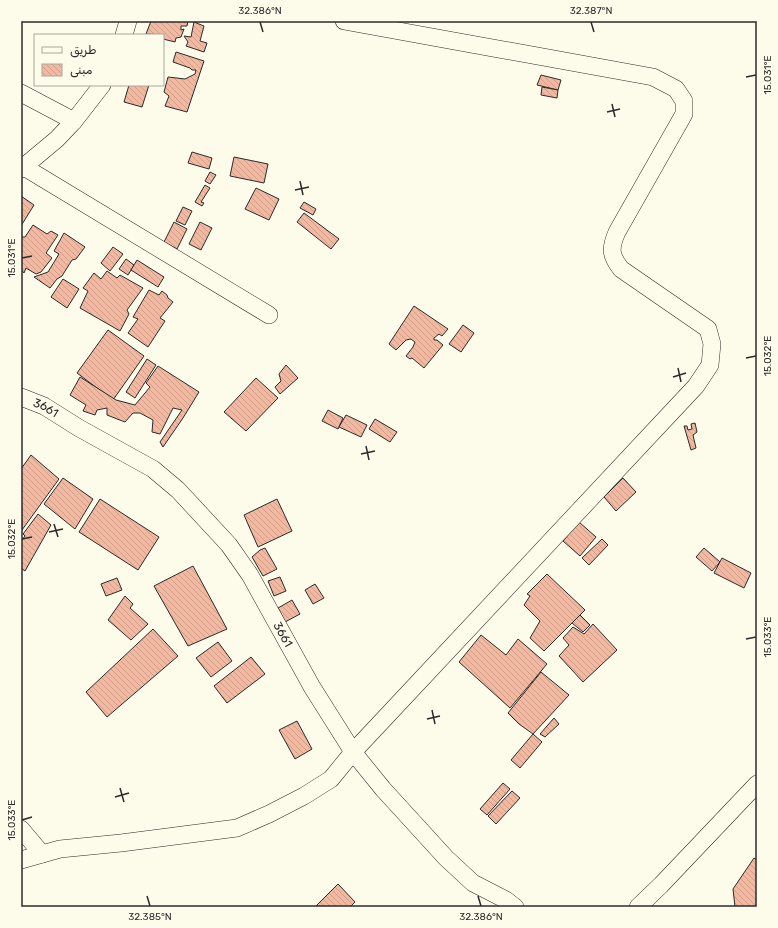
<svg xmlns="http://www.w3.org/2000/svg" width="778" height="928" font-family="Rubik,Cairo,sans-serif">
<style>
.building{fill:url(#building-back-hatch);stroke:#2b2b2b}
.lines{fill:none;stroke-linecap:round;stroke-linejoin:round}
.street-casing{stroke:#2b2b2b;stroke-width:18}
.street{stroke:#fdfbea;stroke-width:17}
.ticks{fill:none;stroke:#2b2b2b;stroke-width:1.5}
.labels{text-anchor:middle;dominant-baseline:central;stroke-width:3;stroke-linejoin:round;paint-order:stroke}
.street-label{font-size:12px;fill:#2b2b2b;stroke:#fdfbea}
.neatline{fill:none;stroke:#2b2b2b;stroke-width:1.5}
.ticks-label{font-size:10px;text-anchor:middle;fill:#2b2b2b}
</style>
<defs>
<pattern id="building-back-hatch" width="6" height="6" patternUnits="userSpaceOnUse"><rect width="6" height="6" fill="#f2b8a0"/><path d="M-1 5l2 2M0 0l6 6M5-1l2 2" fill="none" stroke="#d09e8a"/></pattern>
</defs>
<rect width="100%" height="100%" fill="#fdfbea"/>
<g class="building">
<path d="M151 21H188L187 26H181V30L184 29 181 37 176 38 175 42 163 39V35L146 34Z"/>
<path d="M194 22 204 26 200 41 207 43 204 52 186 46 188 42 184 36 191 37Z"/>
<path d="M176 52 204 61 187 112 165 106 169 96 164 92 168 77 185 79 195 74 196 70H192L190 68 173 62Z"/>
<path d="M541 75 561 80 558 90 537 85Z"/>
<path d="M129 85H149L142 107 124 102Z"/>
<path d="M542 87 558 90 557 98 541 95Z"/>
<path d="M192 152 212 158 209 169 188 163Z"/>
<path d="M234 157 268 164 264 183 230 176Z"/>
<path d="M210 172 216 175 210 184 205 181Z"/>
<path d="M205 185 210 188 201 202 204 203 202 206 195 202Z"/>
<path d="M256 188 279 199 269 220 245 209Z"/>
<path d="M21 196 34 205 21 226Z"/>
<path d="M304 202 316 209 313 215 300 208Z"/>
<path d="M183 207 192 211 185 225 176 221Z"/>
<path d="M304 213 339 239 331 249 297 222Z"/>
<path d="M174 222 187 229 177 249 164 242Z"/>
<path d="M200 222 212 228 201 250 189 244Z"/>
<path d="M33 225 47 234 51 231 58 235 46 253 52 258 41 272 36 274 26 268 24 273 21 269V237H25Z"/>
<path d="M64 233 85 247 76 259 72 260 62 276 57 279 50 288 34 277 48 272 59 254 54 251Z"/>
<path d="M113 247 123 254 110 271 101 263Z"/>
<path d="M126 259 134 265 128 275 119 269Z"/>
<path d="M137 260 164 277 158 287 131 270Z"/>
<path d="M107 271 117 278 120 275 143 288 127 310 129 314 120 331 80 308 88 291 83 288 94 273 101 279Z"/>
<path d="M63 279 79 289 67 308 51 297Z"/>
<path d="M149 290 159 295 162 291 167 295 168 298 173 302 160 318 165 321 148 347 128 333 138 319 133 317Z"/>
<path d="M414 306 448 329 442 336 439 334 434 338V340H437L443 345 424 368 412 358 410 359 406 356 413 347 415 342 411 339 406 340 396 350 389 344Z"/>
<path d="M463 325 474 333 461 352 449 344Z"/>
<path d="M108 330 144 356 113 400 77 373Z"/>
<path d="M147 359 156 365 135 398 126 392Z"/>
<path d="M286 365 298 378 280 394 275 387 281 381 279 374Z"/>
<path d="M158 366 199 392 183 418 163 447 160 442 182 410 173 408 160 434 152 432 153 420 140 413H133L125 422 107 415V408L97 410 95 415 83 411 86 405 70 395 80 377 116 400 135 405 150 387 146 383Z"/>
<path d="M256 378 278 398 246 431 224 412Z"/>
<path d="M328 410 343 418 338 429 322 421Z"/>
<path d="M346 415 367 425 361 437 339 427Z"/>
<path d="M375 419 397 432 390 442 369 429Z"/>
<path d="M695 423 697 432 693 435 696 448 691 450 684 426H687L688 430 692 429 691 424Z"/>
<path d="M31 455 59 479 22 530 21 469Z"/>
<path d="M63 478 93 499 75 529 44 504Z"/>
<path d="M623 478 636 492 616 511 604 497Z"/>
<path d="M100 499 159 537 138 570 79 532Z"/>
<path d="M277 499 292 531 258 547 244 515Z"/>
<path d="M38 514 51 525 25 571 21 568V541L25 536 23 534Z"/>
<path d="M579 522 596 537 580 556 563 541Z"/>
<path d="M602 539 608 545 589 565 582 558Z"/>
<path d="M265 548 277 569 263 576 252 557 260 550Z"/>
<path d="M704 548 720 562 712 571 696 557Z"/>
<path d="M722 558 751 573 744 588 714 573Z"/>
<path d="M193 566 227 629 188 646 154 586Z"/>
<path d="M547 574 585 610 544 651 530 638 540 621 524 605 530 596 527 594Z"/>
<path d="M280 577 286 591 274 596 268 581Z"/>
<path d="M117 578 122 590 106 596 101 584Z"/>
<path d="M315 584 324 598 313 604 305 590Z"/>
<path d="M125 596 133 604 130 608 148 624 131 640 108 620Z"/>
<path d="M292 600 300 614 285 622 278 608Z"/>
<path d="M580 615 590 625 583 632 572 623Z"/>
<path d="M593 624 617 650 583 682 559 656 569 645 563 638 573 627 584 634Z"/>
<path d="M153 629 178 656 107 717 86 692Z"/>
<path d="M481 635 506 655 518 639 547 664 510 708 459 662Z"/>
<path d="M218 642 232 661 211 677 196 658Z"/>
<path d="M251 657 265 674 227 703 214 686Z"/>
<path d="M541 672 569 695 533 734 519 724 508 713Z"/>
<path d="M554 718 559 724 545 737 540 734Z"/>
<path d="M297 721 312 749 295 759 279 730Z"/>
<path d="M533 734 542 742 520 768 511 760Z"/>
<path d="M503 783 510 789 487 815 480 809Z"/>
<path d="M512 791 520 798 496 824 488 816Z"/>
<path d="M754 858 757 860V907H735L733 889Z"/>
<path d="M338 884 355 902 350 907H315Z"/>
</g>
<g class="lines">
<defs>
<g id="street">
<path d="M124 35 128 21"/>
<path d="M21 93 74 121"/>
<path d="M24 167 269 315"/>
<path d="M21 169 57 139 74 121 102 85"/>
<path id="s1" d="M21 397 44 406 79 428 153 469 178 490 229 545 250 575 312 687 353 752 383 789 446 858 473 883 506 900 515 907"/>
<path d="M21 829 42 854"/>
<path d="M21 860 60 849 121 843 237 828 269 814 304 796 331 779 353 752 696 386 710 365 712 344 708 329 621 269C610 255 610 248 617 232L684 114V101L676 89 653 77 344 21"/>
<path d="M638 907 661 885 757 784"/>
</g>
</defs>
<use href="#street" class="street-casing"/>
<use href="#street" class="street"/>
</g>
<path class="ticks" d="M260 22 263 32M591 22 594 32M746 77 756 75M612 104 615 117M607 112 620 109M300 181 303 195M295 190 309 187M22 258 32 256M746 358 756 356M678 368 681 382M673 377 686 373M366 446 369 460M361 454 375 451M54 524 58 537M49 532 63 529M22 539 32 537M746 639 756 637M432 710 435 724M427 719 440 716M120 788 124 802M115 797 129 793M22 820 32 817M147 896 150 906M478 896 481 906"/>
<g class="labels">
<g class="street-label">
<text stroke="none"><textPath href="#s1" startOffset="27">3661</textPath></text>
<text stroke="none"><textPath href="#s1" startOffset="363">3661</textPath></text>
</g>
</g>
<rect width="778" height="928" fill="none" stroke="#fdfbea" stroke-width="44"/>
<rect x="34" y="34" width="130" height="52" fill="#fdfbea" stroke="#a9a89e"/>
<rect x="42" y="47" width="20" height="6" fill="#fdfbea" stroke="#a9a89e"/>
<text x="70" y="54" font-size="12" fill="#2b2b2b">طريق</text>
<rect x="42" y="64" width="20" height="12" fill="url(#building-back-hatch)" stroke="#a9a89e"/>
<text x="70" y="74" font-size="12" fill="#2b2b2b">مبنى</text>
<rect x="22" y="22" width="734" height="884" class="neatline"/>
<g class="ticks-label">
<text x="260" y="14">32.386°N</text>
<text x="591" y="14">32.387°N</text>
<text transform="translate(767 75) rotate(-90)" y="4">15.031°E</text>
<text transform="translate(11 258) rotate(-90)" y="4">15.031°E</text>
<text transform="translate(767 356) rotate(-90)" y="4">15.032°E</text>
<text transform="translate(11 539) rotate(-90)" y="4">15.032°E</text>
<text transform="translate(767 637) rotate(-90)" y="4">15.033°E</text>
<text transform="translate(11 820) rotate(-90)" y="4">15.033°E</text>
<text x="150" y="920">32.385°N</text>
<text x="481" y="920">32.386°N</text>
</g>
</svg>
